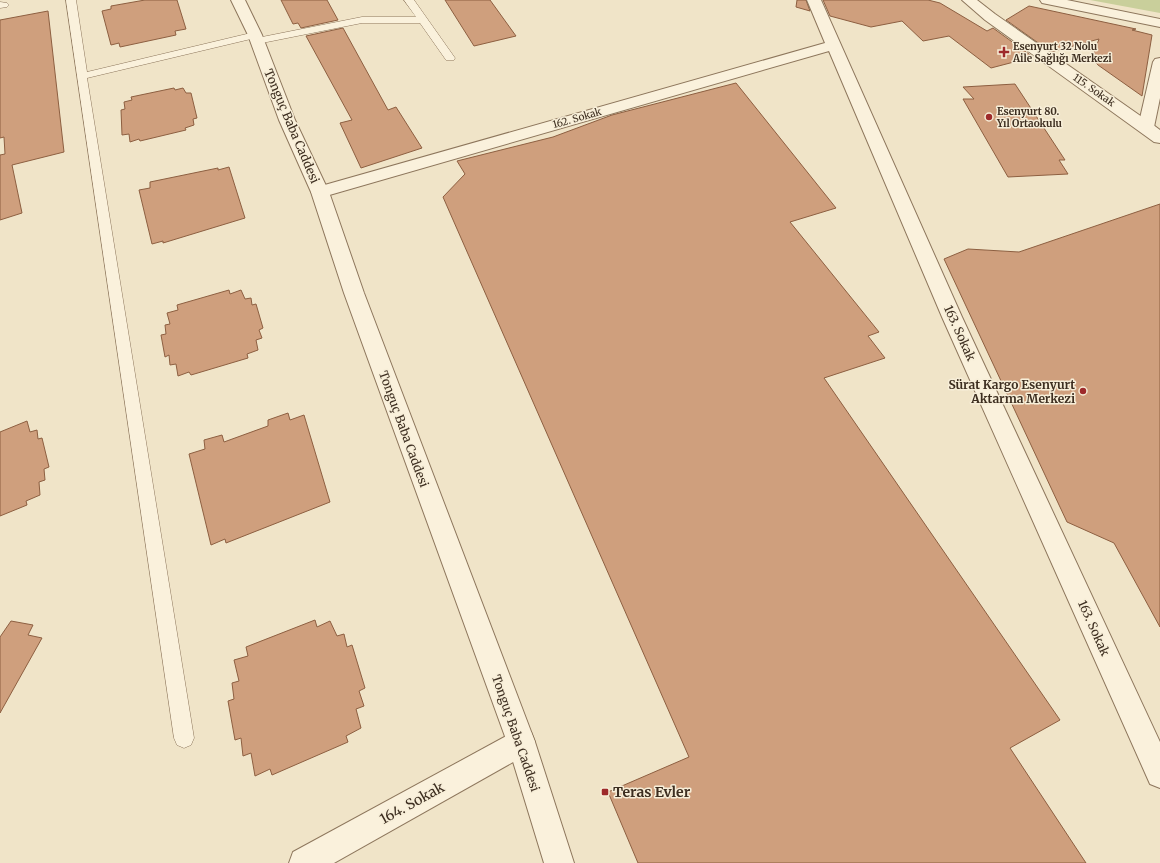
<svg xmlns="http://www.w3.org/2000/svg" width="1160" height="863" font-family="Merriweather,serif">
<style>
.green{fill:#c9cf9b}
.building{fill:#cf9f7d;stroke:#8d5f41}
.lines{fill:none;stroke-linecap:round;stroke-linejoin:round}
.service-casing{stroke:#8d765c;stroke-width:1}
.minor-casing{stroke:#8d765c;stroke-width:2}
.tertiary-casing{stroke:#8d765c;stroke-width:2}
.service{fill:#faf1dc;fill-rule:evenodd}
.minor{fill:#faf1dc;fill-rule:evenodd}
.tertiary{fill:#faf1dc;fill-rule:evenodd}
.poi-dot{fill:#9e2a2b;stroke:#f7eed8;stroke-width:1.5}
.labels{text-anchor:middle;dominant-baseline:central;stroke-width:3;stroke-linejoin:round;paint-order:stroke}
.far-poi-label{font-size:10px;font-weight:bold;fill:#3d2e20;stroke:#f7eed8;text-anchor:start}
.far-street-label{font-size:10px;fill:#3d2e20;stroke:#f7eed8}
.street-label{font-size:12px;fill:#3d2e20;stroke:#f7eed8}
.poi-label{font-size:12px;font-weight:bold;fill:#3d2e20;stroke:#f7eed8;text-anchor:end}
.near-poi-label{font-size:14px;font-weight:bold;fill:#3d2e20;stroke:#f7eed8;text-anchor:start}
.near-street-label{font-size:14px;fill:#3d2e20;stroke:#f7eed8}
</style>
<rect width="100%" height="100%" fill="#f0e4c8"/>
<path class="green" d="M1090 0H1160V13Z"/>
<g class="building">
<path d="M145 0H177L186 29 175 31 176 35 120 47 119 43 111 45 102 11 111 9V6Z"/>
<path d="M281 0H327L338 20 301 28 298 23 293 24Z"/>
<path d="M445 0H490L516 36 474 46Z"/>
<path d="M797 0H806L810 11 796 7Z"/>
<path d="M823 0H928L940 3 987 31 993 28 1033 57 991 68 949 36 923 41 902 21 871 27 830 16Z"/>
<path d="M1029 6 1136 29 1132 30 1152 35 1142 96 1098 65 1092 58 1099 39 1051 52 1006 20Z"/>
<path d="M48 11 64 152 12 165 22 213 0 220V155L5 154 4 137 0 138V20Z"/>
<path d="M343 28 388 110 396 107 422 148 361 168 340 123 352 120 306 36Z"/>
<path d="M736 83 836 208 790 222 879 332 868 336 885 358 824 378 1060 720 1010 748 1086 863H638L608 792 689 757 443 197 465 174 457 161 553 137 612 115Z"/>
<path d="M1015 84 1065 160H1059L1068 174 1008 177 963 99H974L963 87Z"/>
<path d="M174 88 175 90 183 88 186 93H191L197 118 193 119 194 125 185 128 186 130 140 141 139 139 130 142 129 134 122 135 121 110 125 109 124 102 132 100 131 97Z"/>
<path d="M229 167 245 218 163 243V241L152 244 139 190 150 188V182L218 168V170Z"/>
<path d="M1160 204V627L1114 543 1067 522 944 259 968 249 1019 252Z"/>
<path d="M229 290 230 294 241 290 245 299 251 298 252 305 256 304 263 328 259 330 262 338 256 340 258 350 247 354 248 358 191 375 189 372 178 376 176 364 170 365 169 355 165 357 161 335 166 334 165 325 170 324 167 313 178 310 177 305Z"/>
<path d="M288 413 290 420 304 415 330 502 226 543 225 539 211 545 189 454 205 449 204 440 222 435 224 442 268 426V420Z"/>
<path d="M27 421 30 432 37 430 38 439 42 438 49 467 44 469 45 480 39 482 40 495 26 501 27 505 0 516V432Z"/>
<path d="M315 620 317 627 330 621 337 636 344 634 347 647 352 645 365 688 359 691 364 706 356 709 361 728 346 736 348 742 272 775 270 769 255 776 251 753 243 756 241 738 235 740 228 701 234 699 232 683 239 681 234 660 248 656 246 647Z"/>
<path d="M11 621 33 625 28 635 42 638 0 713V637Z"/>
</g>
<g class="lines">
<defs>
<g id="service">
<path d="M66 0H76L87 72 255 32 260 35 255 38 87 78 194 738 191 745 184 748 177 745 174 738Z"/>
<path d="M404 0H414L455 58 454 60H446L420 23H362L257 44 252 41 257 38 362 17H416Z"/>
<path d="M0 2 7 3 9 5 7 7 0 8Z"/>
</g>
<g id="minor">
<path d="M807 0H821L962 317 1160 742V788L1150 784 942 317 829 51 326 196 320 198 314 196 311 192 314 188 825 43Z"/>
<path d="M1160 58V98L1154 127 1152 130 1146 132 1140 130 1138 127 1153 62 1155 59Z"/>
<path d="M521 728 531 732 535 742 531 752 334 863H289L293 852Z"/>
</g>
<g id="tertiary">
<path d="M231 0H245L262 35 295 120 329 192 364 293 535 742 574 863H544L507 742 344 293 311 192 279 120 248 35Z"/>
<path d="M962 0H977L995 14 1152 124 1160 130V143L1154 142 985 20Z"/>
<path d="M1040 0H1067L1160 19V27L1047 4 1042 3Z"/>
</g>
</defs>
<use href="#service" class="service-casing"/>
<use href="#minor" class="minor-casing"/>
<use href="#tertiary" class="tertiary-casing"/>
<use href="#service" class="service"/>
<use href="#minor" class="minor"/>
<use href="#tertiary" class="tertiary"/>
</g>
<g class="poi-dot">
<path d="M1002 46h4v4h4v4h-4v4h-4v-4h-4v-4h4z"/>
<circle cx="989" cy="117" r="4"/>
<circle cx="1083" cy="391" r="4"/>
<rect x="601" y="788" width="8" height="8" rx="2"/>
</g>
<g class="labels">
<g class="far-poi-label">
<text x="1013" y="46">Esenyurt 32 Nolu<tspan x="1013" dy="12">Aile Sağlığı Merkezi</tspan></text>
<text x="997" y="111">Esenyurt 80.<tspan x="997" dy="12">Yıl Ortaokulu</tspan></text>
</g>
<g class="far-street-label">
<text transform="translate(1094 90) rotate(35)">115. Sokak</text>
<text transform="translate(577 118) rotate(-16)">162. Sokak</text>
</g>
<g class="street-label">
<text transform="translate(292 126) rotate(67)">Tonguç Baba Caddesi</text>
<text transform="translate(960 333) rotate(66)">163. Sokak</text>
<text transform="translate(404 429) rotate(70)">Tonguç Baba Caddesi</text>
<text transform="translate(1094 628) rotate(66)">163. Sokak</text>
<text transform="translate(516 733) rotate(71)">Tonguç Baba Caddesi</text>
</g>
<g class="poi-label">
<text x="1075" y="384">Sürat Kargo Esenyurt<tspan x="1075" dy="14">Aktarma Merkezi</tspan></text>
</g>
<g class="near-poi-label">
<text x="613" y="792">Teras Evler</text>
</g>
<g class="near-street-label">
<text transform="translate(412 803) rotate(-29)">164. Sokak</text>
</g>
</g>
</svg>
